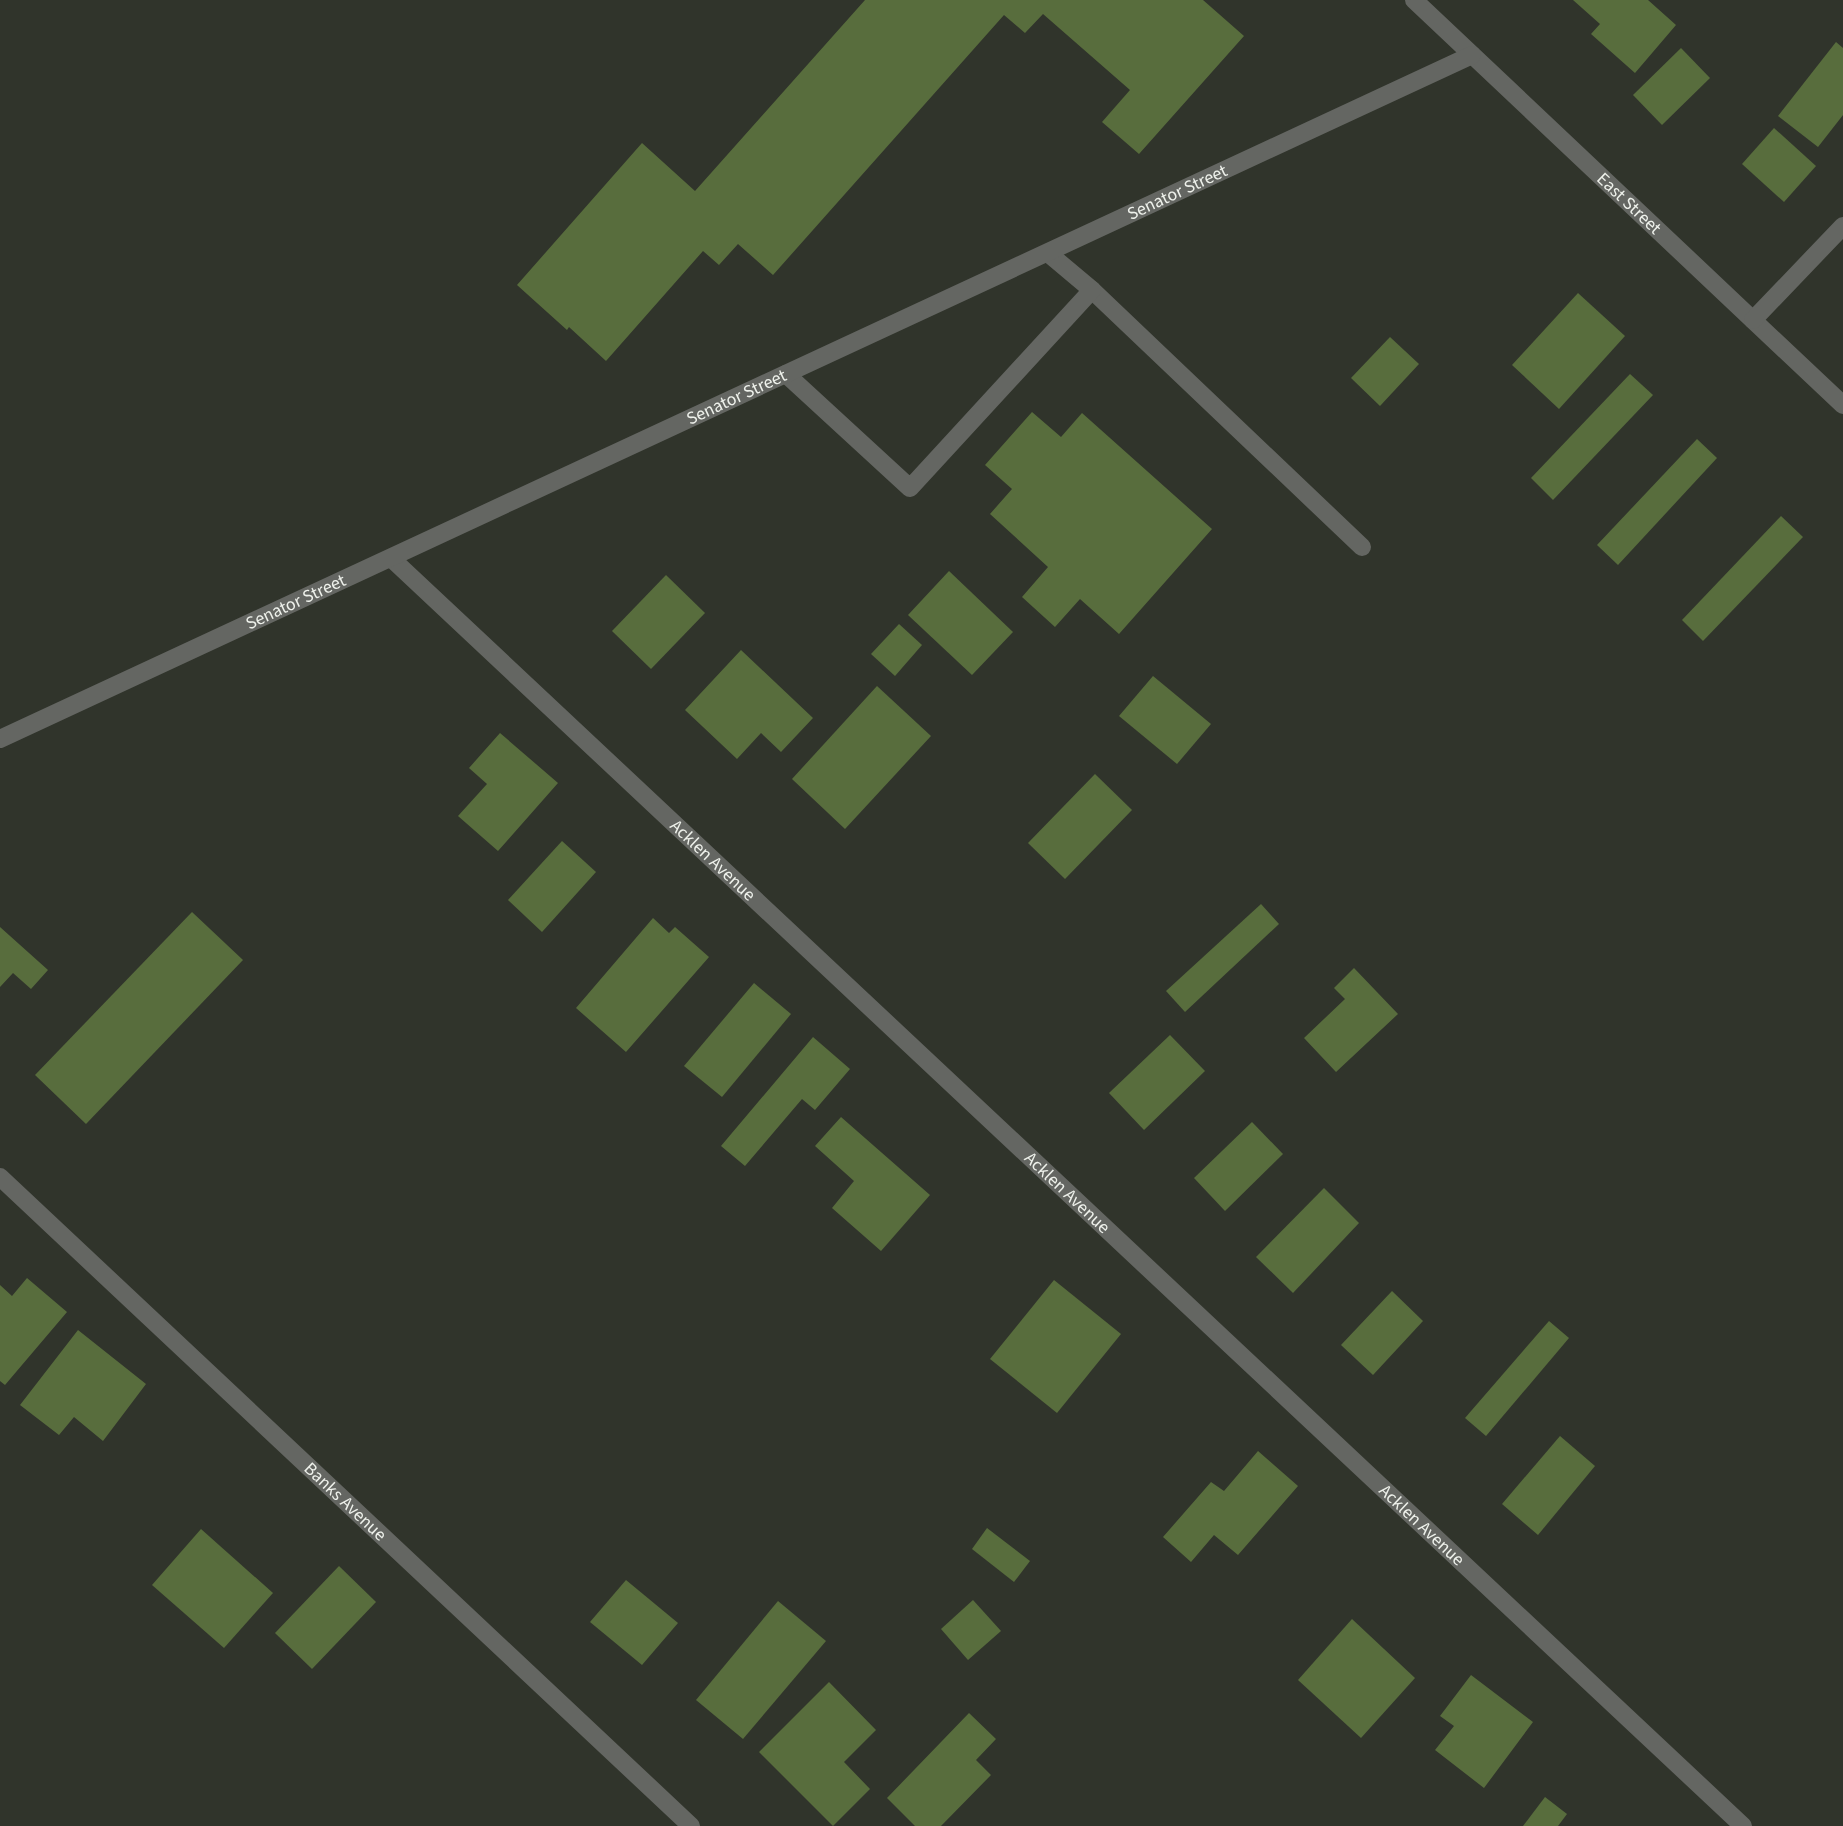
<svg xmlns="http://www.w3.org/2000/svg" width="1843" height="1826" font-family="'Source Sans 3',sans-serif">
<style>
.building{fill:#586d3d}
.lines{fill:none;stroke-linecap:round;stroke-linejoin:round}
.minor{stroke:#646662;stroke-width:18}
.labels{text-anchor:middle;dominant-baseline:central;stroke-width:6;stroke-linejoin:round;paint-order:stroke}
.street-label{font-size:18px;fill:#eef1eb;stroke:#30342b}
</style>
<rect width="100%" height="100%" fill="#30342b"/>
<g class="building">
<path d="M865 0H1203L1244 36 1139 154 1102 122 1130 90 1043 14 1025 33 1004 15 773 275 738 244 719 265 703 251 606 361 569 327 567 330 517 285 642 143 695 191Z"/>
<path d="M1573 0H1648L1676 25 1635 73 1591 34 1600 24Z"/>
<path d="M1836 42 1843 48V115L1818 147 1778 116Z"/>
<path d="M1681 48 1710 78 1662 125 1633 95Z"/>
<path d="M1774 128 1816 166 1784 202 1742 164Z"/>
<path d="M1578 293 1625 336 1559 409 1512 365Z"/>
<path d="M1390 337 1419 364 1380 406 1351 378Z"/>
<path d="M1630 374 1653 395 1553 500 1531 478Z"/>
<path d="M1032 412 1061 437 1082 413 1212 529 1119 634 1080 599 1055 627 1022 597 1048 567 990 514 1012 489 985 465Z"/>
<path d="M1697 439 1717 458 1618 565 1597 545Z"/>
<path d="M1781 516 1803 537 1703 641 1682 620Z"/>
<path d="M949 571 1013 632 972 675 908 615Z"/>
<path d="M666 575 705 613 651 669 612 631Z"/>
<path d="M899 624 922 645 895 676 871 654Z"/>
<path d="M741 650 813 718 781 752 761 733 737 759 685 710Z"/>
<path d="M1153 676 1211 724 1177 764 1119 716Z"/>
<path d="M877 686 931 736 845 829 792 779Z"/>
<path d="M500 733 558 783 498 851 458 816 487 784 469 768Z"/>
<path d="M1095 774 1132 810 1065 879 1028 843Z"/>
<path d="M562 841 596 872 542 932 508 900Z"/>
<path d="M1261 904 1279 924 1185 1012 1166 991Z"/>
<path d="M192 912 243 960 86 1124 35 1075Z"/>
<path d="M653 918 669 933 675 927 709 957 626 1052 576 1008Z"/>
<path d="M0 927 48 970 31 989 13 973 0 987Z"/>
<path d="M1354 968 1398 1014 1336 1072 1304 1038 1345 999 1334 988Z"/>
<path d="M754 983 791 1014 722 1097 684 1066Z"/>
<path d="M1170 1035 1205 1071 1144 1130 1109 1093Z"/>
<path d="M813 1037 850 1069 815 1110 802 1099 745 1166 721 1146Z"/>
<path d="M841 1117 930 1195 881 1251 832 1208 854 1181 815 1146Z"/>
<path d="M1252 1122 1283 1154 1225 1211 1194 1178Z"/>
<path d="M1324 1188 1359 1223 1293 1293 1256 1257Z"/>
<path d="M27 1278 67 1312 5 1385 0 1381V1285L12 1296Z"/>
<path d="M1054 1280 1121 1334 1057 1413 990 1359Z"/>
<path d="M1392 1291 1423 1321 1373 1375 1341 1345Z"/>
<path d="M1549 1321 1569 1338 1486 1436 1465 1418Z"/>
<path d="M78 1330 146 1384 103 1441 74 1417 59 1435 20 1405Z"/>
<path d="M1560 1436 1595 1466 1538 1535 1502 1504Z"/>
<path d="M1258 1451 1298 1486 1238 1555 1214 1535 1191 1562 1163 1537 1211 1482 1224 1491Z"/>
<path d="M987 1528 1030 1561 1014 1582 972 1549Z"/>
<path d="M201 1529 273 1593 224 1648 152 1585Z"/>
<path d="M339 1566 376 1602 312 1669 275 1633Z"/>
<path d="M626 1580 678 1623 642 1665 590 1622Z"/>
<path d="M973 1600 1001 1631 968 1660 941 1629Z"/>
<path d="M778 1601 826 1641 743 1739 696 1700Z"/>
<path d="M1352 1619 1415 1678 1361 1738 1298 1680Z"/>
<path d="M1471 1675 1533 1722 1484 1788 1435 1750 1454 1726 1440 1716Z"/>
<path d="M829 1682 876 1730 844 1762 870 1789 833 1826 759 1752Z"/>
<path d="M969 1713 996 1739 976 1760 991 1775 941 1826H915L887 1798Z"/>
<path d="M1545 1797 1567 1814 1558 1826H1523Z"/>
</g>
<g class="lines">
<g class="minor">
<path id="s1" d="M1414 0 1843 405"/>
<path d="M1092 290 1362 547"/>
<path d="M1753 320 1843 226"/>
<path d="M786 374 910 488 1092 290 1048 253"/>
<path id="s2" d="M392 559 1743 1826"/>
<path id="s3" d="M0 739 1472 55"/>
<path id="s4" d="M0 1177 691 1826"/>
</g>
</g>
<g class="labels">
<g class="street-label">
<text stroke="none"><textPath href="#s3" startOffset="1298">Senator Street</textPath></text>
<text stroke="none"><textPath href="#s1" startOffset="296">East Street</textPath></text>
<text stroke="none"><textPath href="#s3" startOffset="812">Senator Street</textPath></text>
<text stroke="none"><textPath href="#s3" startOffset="326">Senator Street</textPath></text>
<text stroke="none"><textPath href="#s2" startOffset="440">Acklen Avenue</textPath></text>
<text stroke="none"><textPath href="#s2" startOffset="926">Acklen Avenue</textPath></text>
<text stroke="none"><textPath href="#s4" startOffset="474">Banks Avenue</textPath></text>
<text stroke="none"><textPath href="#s2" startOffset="1412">Acklen Avenue</textPath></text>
</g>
</g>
</svg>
